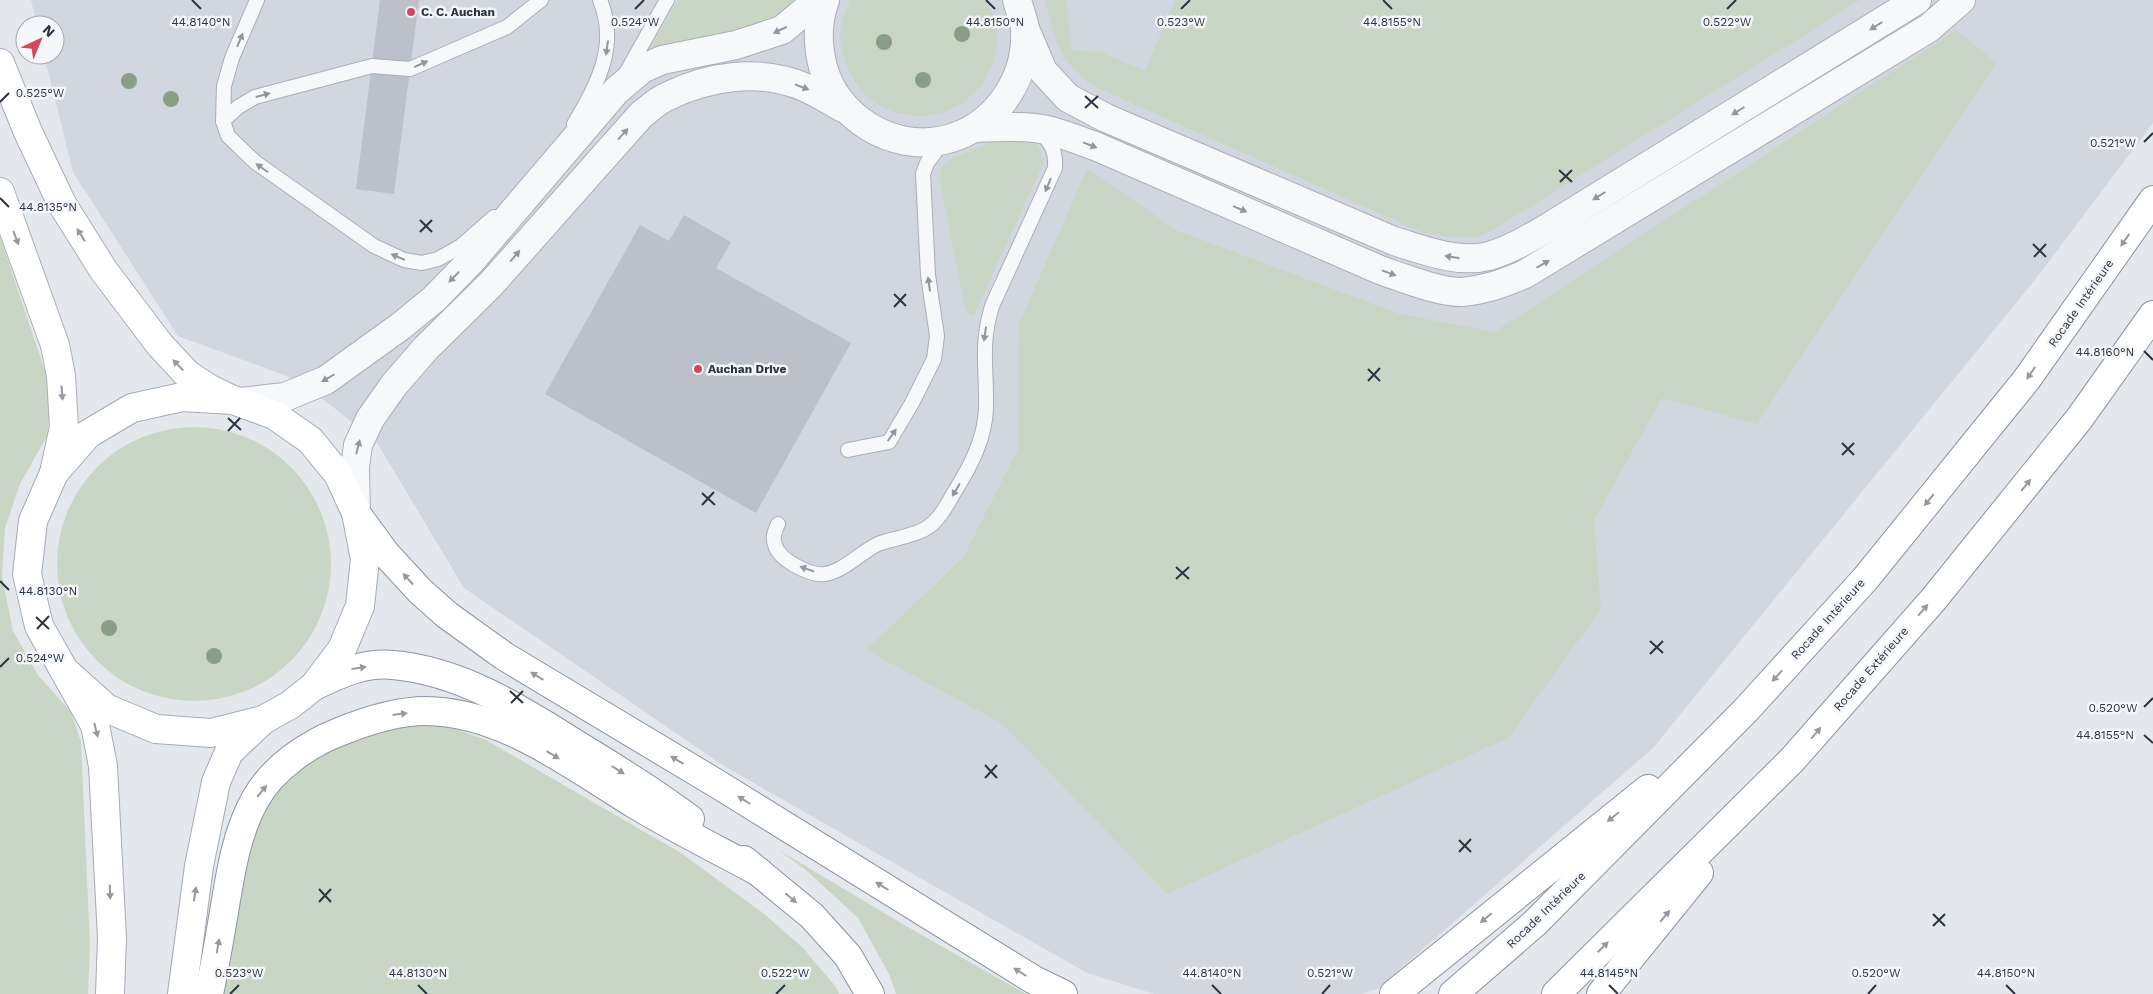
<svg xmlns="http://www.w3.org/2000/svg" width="2153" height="994" font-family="'Work Sans',sans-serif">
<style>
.built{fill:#d2d6de}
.green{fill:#c9d6c5}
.building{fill:#bbc0ca}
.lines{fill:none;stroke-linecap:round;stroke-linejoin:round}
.lane-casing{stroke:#a9aeb7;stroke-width:16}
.street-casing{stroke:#a9aeb7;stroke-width:30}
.secondary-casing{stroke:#a9aeb7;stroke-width:30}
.primary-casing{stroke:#a3abb8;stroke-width:30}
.highway-casing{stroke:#8b94a3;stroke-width:30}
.lane{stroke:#f7f8fa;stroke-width:14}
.street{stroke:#f7f8fa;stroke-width:28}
.secondary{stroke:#fff;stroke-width:28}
.primary{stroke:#fff;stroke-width:28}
.highway{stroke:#fff;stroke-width:28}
.tree{fill:#899d89}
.oneway{fill:#9196a0}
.oneway2{fill:#959aa2}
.ticks{fill:none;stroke:#2b3445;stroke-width:2}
.poi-dot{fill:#d1495b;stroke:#f4f6f9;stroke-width:2}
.labels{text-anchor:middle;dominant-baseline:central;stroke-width:5;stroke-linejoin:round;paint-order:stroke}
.poi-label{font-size:12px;font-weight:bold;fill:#2b3445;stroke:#f4f6f9;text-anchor:start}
.street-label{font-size:12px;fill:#2b3445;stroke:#f4f6f9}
.ticks-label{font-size:12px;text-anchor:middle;fill:#2b3445;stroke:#f4f6f9;stroke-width:5;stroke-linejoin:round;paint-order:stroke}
</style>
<rect width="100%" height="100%" fill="#e4e7ec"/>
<path class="built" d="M31 0H2153V123L2038 276 1653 748 1377 989 1360 994H1154L1087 973 724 766 464 588 376 441 300 381 178 336 73 172 44 55H55V25H37Z"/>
<g class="green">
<path d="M679 0H798L768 24 734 34 650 48Z"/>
<path d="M850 0H987C999 25 1001 51 987 76 955 133 870 128 847 66 842 54 839 38 841 25 843 17 847 8 850 0Z"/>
<path d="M1045 0H1066L1072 50 1100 52 1145 71 1175 0H1860L1501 225 1479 237H1452L1421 232 1093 86C1057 57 1056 43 1045 0Z"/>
<path d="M1956 30 1997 63 1757 424 1662 398 1594 520 1601 609 1508 738 1167 894 1003 724 866 650 963 558 1018 449 1019 324 1087 169 1178 231 1400 314 1494 332Z"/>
<path d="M1007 136C1030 137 1040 140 1043 164L974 315H969L965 308 939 177 943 165 953 158Z"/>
<path d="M0 237 46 374 50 410 47 436 20 484 5 528 2 576 13 631 38 675 71 712 81 742 90 946 88 994H0Z"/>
<circle cx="194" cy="564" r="137"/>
<path d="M414 723 448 726 486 740 681 853 763 913 803 948 836 987 839 994H221C229 945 236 895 249 847 251 837 253 824 258 814 288 759 355 732 414 723Z"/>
<path d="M777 849 906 926 1026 994H896L889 974 858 918 806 870Z"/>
</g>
<g class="building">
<path d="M380 0H419L394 194 356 189Z"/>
<path d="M684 215 731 242 716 268 851 343 756 513 545 394 640 225 669 241Z"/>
</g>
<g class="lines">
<defs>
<g id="lane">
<path d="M257 0 232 58 224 86 223 121 228 136 255 162 374 246 404 260 422 263 438 259 461 246 494 217"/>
<path d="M626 73 667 0"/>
<path d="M223 121 238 107 255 97 372 66 410 69 507 27 541 0"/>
<path d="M574 124C597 85 619 46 600 0"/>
<path d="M848 450 889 442 912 403 934 359 937 336 928 275 923 174 927 163 944 140"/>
<path d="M778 524C775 531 772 537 775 545 779 560 810 576 825 574 844 571 861 552 878 544 896 537 923 536 936 520 944 512 949 501 955 491 971 465 985 439 986 408 987 369 980 346 992 306L1055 168C1056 152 1052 143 1040 132"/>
</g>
<g id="street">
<path d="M825 0C817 22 817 44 823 67 836 117 892 152 944 140 994 129 1028 80 1025 29 1024 20 1019 9 1017 0"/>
<path d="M1025 29 1043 71 1068 98 1106 118 1394 241C1424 250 1458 264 1489 256 1510 250 1530 238 1549 227L1917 0"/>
<path d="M974 128C994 127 1014 126 1034 128 1055 130 1075 139 1095 146L1380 270C1401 277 1440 293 1462 292 1485 290 1504 283 1525 274L1929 28 1961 0"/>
<path d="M240 402 285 397 326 380 401 326 434 299 471 261 616 91 642 69 662 60 736 45 782 30 818 0"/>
<path d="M356 513 355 467 358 445 370 419 394 385 426 348 491 284 641 115C649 109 657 101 666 97 708 76 760 68 804 87 818 93 832 102 845 109"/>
</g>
<g id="secondary">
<path d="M0 63 28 132 62 204 104 271 160 345 187 374 208 388 233 400"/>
<path d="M0 192 55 345 61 376 64 427 54 473"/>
</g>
<g id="primary">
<path d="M66 672 106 708 156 729 211 733 263 720 290 705 314 686 342 649 360 606 365 559 356 513 338 474 310 440 274 415 233 400 182 397 132 408 88 434 54 473 33 521 27 574 39 626 95 725 103 766 112 938 110 994"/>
<path d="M182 994 199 866 216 782 229 752 263 720"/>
</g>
<g id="highway">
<path d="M356 513 386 554 420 591 447 615 504 656 719 785 1034 980 1063 994"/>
<path d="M314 686C340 674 364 662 393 665 462 671 522 710 579 746 617 769 654 792 690 819"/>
<path d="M744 860 812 916 848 956 870 994"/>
<path d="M209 994C215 965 220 936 225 906 231 870 237 831 256 798 273 768 308 744 339 732 366 721 397 711 426 711 504 712 572 766 636 805 676 829 718 850 759 872"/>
<path d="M1394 994 1648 789"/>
<path d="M1453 994 1535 923 1746 710 1866 578 2027 379 2153 200"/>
<path d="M1556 994 1792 760 1933 600 2079 419 2153 315"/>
<path d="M1601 994 1699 873"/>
</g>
</defs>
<use href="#lane" class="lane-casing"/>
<use href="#street" class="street-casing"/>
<use href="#secondary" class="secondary-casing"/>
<use href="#primary" class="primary-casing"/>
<use href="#highway" class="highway-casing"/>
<use href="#lane" class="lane"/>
<use href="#street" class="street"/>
<use href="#secondary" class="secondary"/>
<use href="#primary" class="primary"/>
<use href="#highway" class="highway"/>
</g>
<g class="tree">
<circle cx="962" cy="34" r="8"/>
<circle cx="884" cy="42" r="8"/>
<circle cx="923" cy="80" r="8"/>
<circle cx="129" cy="81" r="8"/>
<circle cx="171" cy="99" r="8"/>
<circle cx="109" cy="628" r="8"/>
<circle cx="214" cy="656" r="8"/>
</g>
<defs><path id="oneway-solid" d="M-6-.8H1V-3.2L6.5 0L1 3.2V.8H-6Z" transform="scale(1.25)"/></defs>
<g class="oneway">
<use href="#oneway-solid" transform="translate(1876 26) rotate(148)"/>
<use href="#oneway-solid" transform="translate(780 30) rotate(155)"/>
<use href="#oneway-solid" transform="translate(240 40) rotate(-67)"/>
<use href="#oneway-solid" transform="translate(607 48) rotate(98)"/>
<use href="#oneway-solid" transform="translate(421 64) rotate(-24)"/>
<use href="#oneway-solid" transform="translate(802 87) rotate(21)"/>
<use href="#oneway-solid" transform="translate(263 95) rotate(-15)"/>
<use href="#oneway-solid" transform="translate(1738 111) rotate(148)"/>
<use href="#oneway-solid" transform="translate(623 134) rotate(-48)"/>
<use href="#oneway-solid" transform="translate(1090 145) rotate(21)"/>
<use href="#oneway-solid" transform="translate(262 168) rotate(-145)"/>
<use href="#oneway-solid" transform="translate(1048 185) rotate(113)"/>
<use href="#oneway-solid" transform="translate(1599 196) rotate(148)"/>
<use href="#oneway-solid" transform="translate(1240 209) rotate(23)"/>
<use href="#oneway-solid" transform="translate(515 256) rotate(-49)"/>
<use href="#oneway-solid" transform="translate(398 257) rotate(-157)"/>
<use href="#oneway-solid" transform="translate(1452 257) rotate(-171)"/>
<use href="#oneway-solid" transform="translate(1543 264) rotate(-30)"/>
<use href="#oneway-solid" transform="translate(1389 273) rotate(20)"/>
<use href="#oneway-solid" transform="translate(454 277) rotate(134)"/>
<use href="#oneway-solid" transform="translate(929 284) rotate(-98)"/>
<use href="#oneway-solid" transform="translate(985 334) rotate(98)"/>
<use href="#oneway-solid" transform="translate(328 378) rotate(150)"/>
<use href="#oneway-solid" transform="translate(892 435) rotate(-55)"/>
<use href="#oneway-solid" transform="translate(358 447) rotate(-76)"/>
<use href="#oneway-solid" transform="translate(956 490) rotate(121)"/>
<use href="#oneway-solid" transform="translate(807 569) rotate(-161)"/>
</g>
<g class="oneway2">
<use href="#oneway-solid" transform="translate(81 235) rotate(-122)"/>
<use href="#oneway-solid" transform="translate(16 238) rotate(69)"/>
<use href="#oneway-solid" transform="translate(2125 240) rotate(125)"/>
<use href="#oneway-solid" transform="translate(178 365) rotate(-134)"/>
<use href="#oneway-solid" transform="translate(2031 373) rotate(125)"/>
<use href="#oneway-solid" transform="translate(62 393) rotate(86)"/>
<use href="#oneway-solid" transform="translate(2026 485) rotate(-51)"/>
<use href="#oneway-solid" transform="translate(1929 500) rotate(129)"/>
<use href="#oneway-solid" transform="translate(408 579) rotate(-133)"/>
<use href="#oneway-solid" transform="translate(1923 610) rotate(-49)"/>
<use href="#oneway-solid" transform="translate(359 668) rotate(-8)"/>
<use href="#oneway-solid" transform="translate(537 676) rotate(-149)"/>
<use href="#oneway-solid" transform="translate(1777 676) rotate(132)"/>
<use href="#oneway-solid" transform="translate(400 714) rotate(-7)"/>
<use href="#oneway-solid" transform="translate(96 730) rotate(76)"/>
<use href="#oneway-solid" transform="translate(1816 733) rotate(-49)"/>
<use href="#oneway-solid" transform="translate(553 755) rotate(31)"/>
<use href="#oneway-solid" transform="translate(677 760) rotate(-149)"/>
<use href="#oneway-solid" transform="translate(618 770) rotate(32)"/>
<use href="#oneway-solid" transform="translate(262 791) rotate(-50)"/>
<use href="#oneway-solid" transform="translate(744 800) rotate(-148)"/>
<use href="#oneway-solid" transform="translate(1613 817) rotate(141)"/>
<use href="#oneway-solid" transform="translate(882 886) rotate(-148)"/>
<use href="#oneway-solid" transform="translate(110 892) rotate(88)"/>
<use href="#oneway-solid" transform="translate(195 894) rotate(-82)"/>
<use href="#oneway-solid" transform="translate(791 898) rotate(40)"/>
<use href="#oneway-solid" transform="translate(1665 916) rotate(-51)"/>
<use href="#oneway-solid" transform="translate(1486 918) rotate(140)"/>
<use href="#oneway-solid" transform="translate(218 946) rotate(-80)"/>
<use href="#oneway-solid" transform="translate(1603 947) rotate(-45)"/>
<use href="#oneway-solid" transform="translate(1020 972) rotate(-148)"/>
</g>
<path class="ticks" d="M192 0 201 9M986 0 995 9M1383 0 1392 9M635 9 644 0M1181 9 1190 0M1727 9 1736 0M1085 96 1098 108M0 102 9 93M1085 108 1098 96M2144 142 2153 133M1559 170 1572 182M1560 182 1572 170M0 198 9 207M420 220 432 232M420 232 432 220M2033 244 2046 257M2034 257 2046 244M894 294 906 306M894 307 906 294M2144 351 2153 360M1368 369 1380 381M1368 381 1380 368M228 418 241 430M228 431 240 418M1842 443 1854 455M1842 455 1854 443M702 493 715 505M702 505 714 492M1176 567 1189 579M1176 579 1189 567M0 581 9 590M36 617 49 629M37 629 49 616M1650 641 1663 653M1650 654 1663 641M0 667 9 658M510 691 523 703M511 703 523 691M2144 707 2153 698M2144 735 2153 743M985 765 997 778M985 778 997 765M1459 840 1471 852M1459 852 1471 839M319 889 331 902M319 902 331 889M1933 914 1945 926M1933 926 1945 914M418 985 427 994M1212 985 1221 994M1609 985 1618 994M2006 985 2015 994M230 994 239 985M776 994 785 985M1322 994 1330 985M1868 994 1876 985"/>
<g class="poi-dot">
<circle cx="411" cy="12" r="5"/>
<circle cx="698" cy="369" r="5"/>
</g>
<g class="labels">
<g class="poi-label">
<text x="421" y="12">C. C. Auchan</text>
<text x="708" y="369">Auchan Drive</text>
</g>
<g class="street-label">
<text transform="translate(2081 303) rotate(-55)">Rocade Intérieure</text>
<text transform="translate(1828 619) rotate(-48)">Rocade Intérieure</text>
<text transform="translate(1871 669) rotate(-49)">Rocade Extérieure</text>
<text transform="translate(1546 910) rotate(-44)">Rocade Intérieure</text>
</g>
</g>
<g class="ticks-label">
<text x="201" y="26">44.8140°N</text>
<text x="995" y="26">44.8150°N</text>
<text x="1392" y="26">44.8155°N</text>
<text x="635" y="26">0.524°W</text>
<text x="1181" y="26">0.523°W</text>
<text x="1727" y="26">0.522°W</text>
<text x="40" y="97">0.525°W</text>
<text x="2113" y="147">0.521°W</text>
<text x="48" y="211">44.8135°N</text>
<text x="2105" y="356">44.8160°N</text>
<text x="48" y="595">44.8130°N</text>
<text x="40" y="662">0.524°W</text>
<text x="2113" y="712">0.520°W</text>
<text x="2105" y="739">44.8155°N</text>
<text x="239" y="977">0.523°W</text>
<text x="785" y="977">0.522°W</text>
<text x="1330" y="977">0.521°W</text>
<text x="1876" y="977">0.520°W</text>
<text x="418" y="977">44.8130°N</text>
<text x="1212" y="977">44.8140°N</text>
<text x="1609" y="977">44.8145°N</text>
<text x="2006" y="977">44.8150°N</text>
</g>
<g transform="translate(40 40) rotate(44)"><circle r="24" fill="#f4f6f9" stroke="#a4a8b1"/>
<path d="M0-4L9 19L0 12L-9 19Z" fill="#d1495b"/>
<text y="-8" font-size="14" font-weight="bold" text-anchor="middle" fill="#2b3445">N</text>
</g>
</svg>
